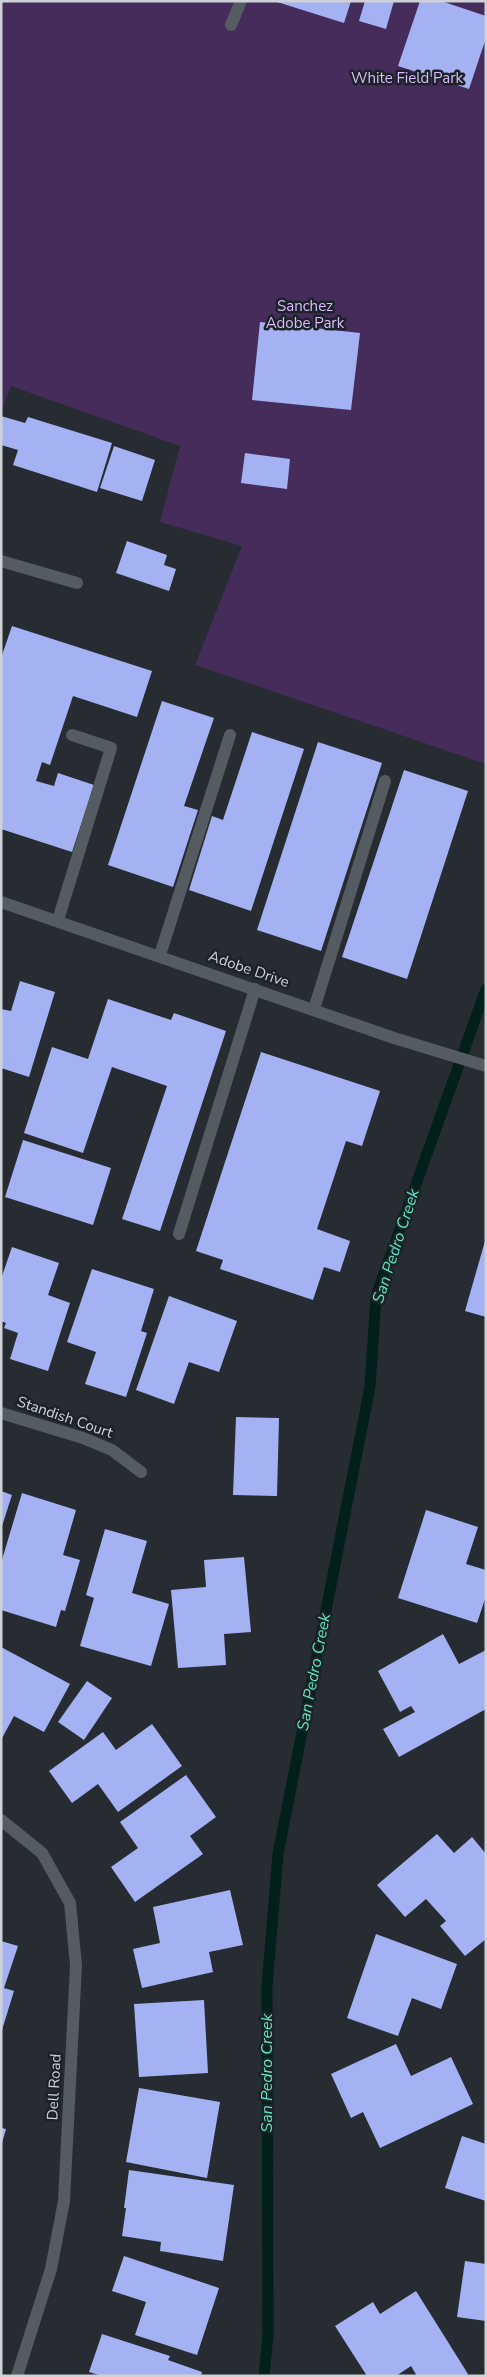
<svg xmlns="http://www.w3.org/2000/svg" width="487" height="2377" font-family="'Nunito Sans',sans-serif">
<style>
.green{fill:#462c5b}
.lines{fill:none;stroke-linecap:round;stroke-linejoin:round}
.stream{stroke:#02201a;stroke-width:11}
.building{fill:#a4b2f4}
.service{stroke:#545b61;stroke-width:12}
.minor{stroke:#545b61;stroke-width:12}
.labels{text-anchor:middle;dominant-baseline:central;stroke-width:5;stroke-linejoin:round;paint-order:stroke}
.park-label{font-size:15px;fill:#ddbafe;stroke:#1c2328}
.street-label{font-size:15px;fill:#ced2d6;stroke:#1c2328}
.water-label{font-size:16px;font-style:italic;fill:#5ee6cb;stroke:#1c2328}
</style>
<rect width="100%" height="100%" fill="#262c32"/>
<path class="green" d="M1 1H486V764L195 665 242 546 160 522 180 446 11 386 1 412Z"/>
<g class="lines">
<path class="stream" d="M264 2376 268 2334 267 1986 278 1854 370 1387 376 1296 486 989"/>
</g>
<g class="building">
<path d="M274 1H351L344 23Z"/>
<path d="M365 1H394L386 29 359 21Z"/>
<path d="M420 1H441L486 16V38L469 89 398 66Z"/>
<path d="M260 322 360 333 351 410 252 400Z"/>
<path d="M1 416 25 423 28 417 112 443 97 492 13 465 18 450 1 445Z"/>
<path d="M114 446 155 460 142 501 100 488Z"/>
<path d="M245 453 290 459 287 489 241 483Z"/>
<path d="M127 541 167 555 164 565 176 569 169 591 116 573Z"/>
<path d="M12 626 152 671 137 717 73 696 50 765 42 762 36 781 54 786 58 773 94 785 72 852 1 829V658Z"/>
<path d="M162 701 214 718 184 806 198 810 173 887 108 865Z"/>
<path d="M252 732 304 749 251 911 189 890 212 816 223 820Z"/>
<path d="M318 742 382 763 321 951 257 930Z"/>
<path d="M404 770 468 791 407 979 342 957Z"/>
<path d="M20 981 55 992 29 1077 1 1068V1009L11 1011Z"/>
<path d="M108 999 171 1020 174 1013 226 1031 160 1231 122 1219 167 1086 112 1067 83 1153 24 1133 52 1047 88 1059Z"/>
<path d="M261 1052 380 1091 362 1146 346 1141 317 1229 350 1241 340 1272 324 1267 313 1300 220 1269 223 1260 196 1251Z"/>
<path d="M23 1140 111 1168 93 1225 5 1197Z"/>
<path d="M485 1241 486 1242V1317L465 1311Z"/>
<path d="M12 1247 59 1263 48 1295 70 1303 48 1371 10 1359 18 1333 4 1328 6 1323 1 1321V1279Z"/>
<path d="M92 1269 154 1289 141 1331 147 1333 126 1397 85 1384 96 1352 67 1342Z"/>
<path d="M169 1296 237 1321 219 1372 189 1362 174 1404 136 1390Z"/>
<path d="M236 1417 279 1418 277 1496 233 1495Z"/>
<path d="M1 1491 12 1495 2 1526H1Z"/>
<path d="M22 1493 76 1510 63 1555 80 1560 65 1611 61 1610 56 1627 1 1610V1563Z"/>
<path d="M426 1510 478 1527 466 1564 486 1570V1596L477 1623 398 1598Z"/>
<path d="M105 1529 147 1541 132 1593 169 1604 151 1666 80 1646 94 1598 86 1595Z"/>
<path d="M244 1557 251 1632 224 1634 226 1665 178 1668 171 1590 206 1587 204 1560Z"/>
<path d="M443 1634 459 1664 486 1650V1709L399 1757 383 1729 415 1712 411 1706 400 1712 378 1671Z"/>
<path d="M1 1647 70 1684 44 1732 14 1716 1 1740Z"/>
<path d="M87 1681 112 1698 84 1740 58 1722Z"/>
<path d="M152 1724 182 1766 118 1812 98 1784 72 1803 49 1771 103 1732 116 1750Z"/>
<path d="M186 1775 216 1817 190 1836 203 1854 135 1902 111 1867 138 1848 120 1822Z"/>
<path d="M437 1834 454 1853 472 1837 486 1854V1939L465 1956 440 1926 446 1921 426 1899 405 1917 377 1885Z"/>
<path d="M230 1890 243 1945 209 1952 213 1972 142 1988 133 1949 160 1943 153 1907Z"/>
<path d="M376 1934 457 1964 441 2009 412 1998 398 2036 347 2018Z"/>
<path d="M1 1941 18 1946 4 1988 14 1991 2 2030Z"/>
<path d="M204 2000 208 2073 139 2077 134 2004Z"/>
<path d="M396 2044 411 2076 451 2057 473 2104 380 2148 363 2112 351 2118 331 2074Z"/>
<path d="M139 2088 220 2102 207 2178 126 2162Z"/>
<path d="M1 2128 6 2129 2 2143H1Z"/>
<path d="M462 2136 486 2144V2201L445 2188Z"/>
<path d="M129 2170 234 2185 223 2261 160 2251 161 2242 122 2236 126 2208H124Z"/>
<path d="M124 2256 219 2288 197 2355 135 2335 146 2302 112 2291Z"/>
<path d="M465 2261 486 2264V2321L457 2317Z"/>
<path d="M416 2291 468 2374 465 2376H417L411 2366 396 2376H367L335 2326 373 2302 380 2314Z"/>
<path d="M102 2334 170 2356 168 2360 202 2372 201 2376H102L89 2372Z"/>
</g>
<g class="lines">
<g class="service">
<path d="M231 25 241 1"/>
<path d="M1 561 77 583"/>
<path d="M58 920 111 748 72 735"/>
<path d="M160 955 230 735"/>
<path d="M314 1009 385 781"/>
<path d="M179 1234 255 989"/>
</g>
<g class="minor">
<path d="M1 902 394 1038 486 1066"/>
<path d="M1 1413 83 1438 112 1450 141 1472"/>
<path d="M1 1820 42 1853 70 1903 76 1965 64 2201 51 2269 17 2376"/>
</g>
</g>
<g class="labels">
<g class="park-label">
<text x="407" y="78">White Field Park</text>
<text x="305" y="306">Sanchez<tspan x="305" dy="17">Adobe Park</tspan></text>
</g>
<g class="street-label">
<text transform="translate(249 969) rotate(19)">Adobe Drive</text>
<text transform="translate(65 1417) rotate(19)">Standish Court</text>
<text transform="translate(54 2087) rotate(-87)">Dell Road</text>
</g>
<g class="water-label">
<text transform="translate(396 1246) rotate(-72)">San Pedro Creek</text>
<text transform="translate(314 1672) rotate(-79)">San Pedro Creek</text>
<text transform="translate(267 2073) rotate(-90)">San Pedro Creek</text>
</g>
</g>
<rect width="487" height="2377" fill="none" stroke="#ced2d6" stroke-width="5"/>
</svg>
